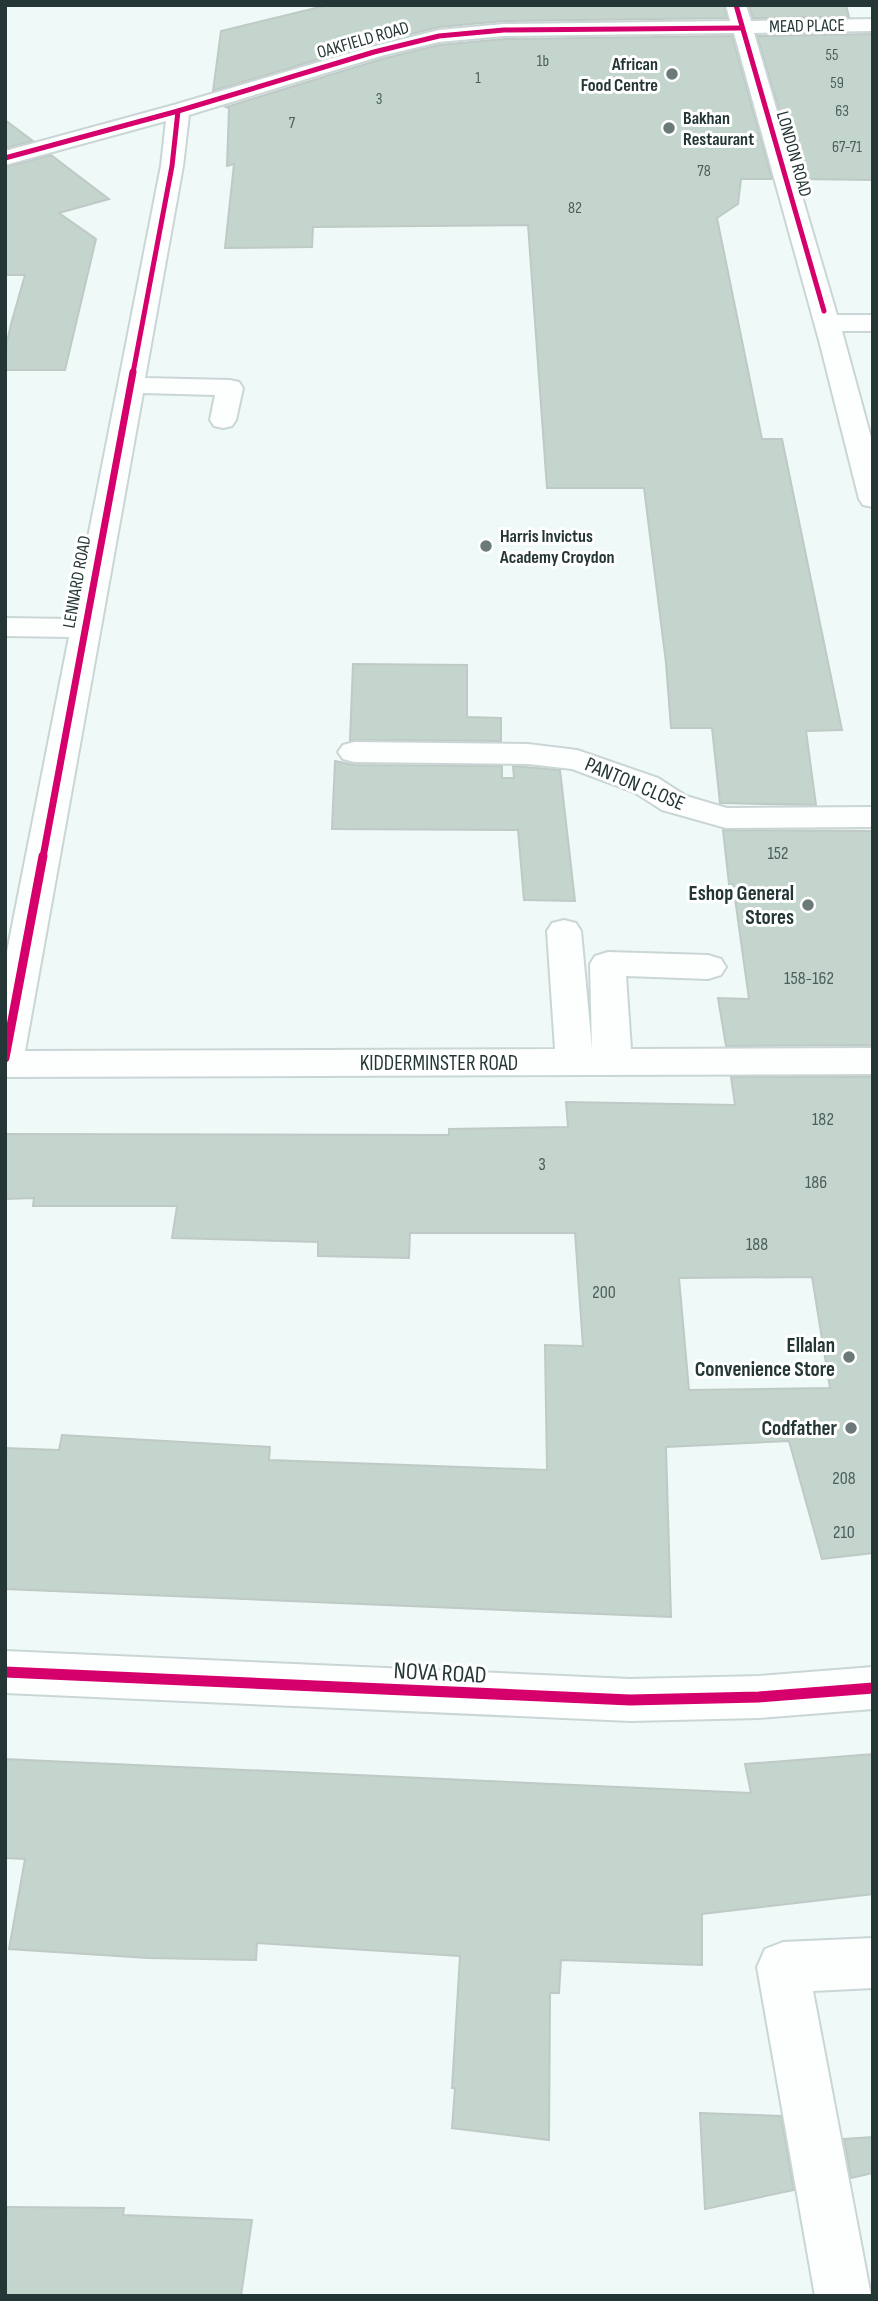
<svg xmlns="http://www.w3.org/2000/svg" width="878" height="2301" font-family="'Sofia Sans Condensed',sans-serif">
  <rect width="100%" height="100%" fill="#eff9f8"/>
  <g fill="#c4d5cd" stroke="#bfc9c5" stroke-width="2" fill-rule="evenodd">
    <polygon points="328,5 724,5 727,18 504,21 439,27 366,45 213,91 221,31"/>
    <polygon points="749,5 846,5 849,17 753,18"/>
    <polygon points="873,34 873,180 800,179 757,36"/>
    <polygon points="732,36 772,179 741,179 738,204 717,218 762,439 782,439 842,730 806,731 816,805 720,803 712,728 671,728 666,663 644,488 547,488 528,225 313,227 312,247 225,248 234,164 227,166 229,108 226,107 382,59 439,45 504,39"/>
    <polygon points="5,120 33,141 5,148"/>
    <polygon points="51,155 109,199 59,213 96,239 65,370 5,370 5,351 11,324 25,275 5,275 5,167"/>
    <polygon points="353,664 467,665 467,717 501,718 501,741 350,740"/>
    <polygon points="335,761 354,765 502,766 502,778 514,778 513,766 560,770 575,901 524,900 518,830 332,829"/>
    <polygon points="723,830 873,831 873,1045 726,1046 718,998 749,999 733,884 729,884"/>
    <path d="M731,1077H873V1553L822,1559L789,1441L666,1447L671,1617L5,1589V1448L59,1450L62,1435L270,1447L269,1460L547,1470L545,1345L583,1346L575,1233H410L409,1258L318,1256V1242L172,1238L177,1206H33L34,1198L5,1199V1134L449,1135V1129L568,1127L566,1102L735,1105ZM812,1277L830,1388L689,1390L679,1278Z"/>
    <polygon points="873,1754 873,1894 702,1914 702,1965 561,1960 559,1993 550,1993 549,2140 452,2128 455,2088 452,2088 460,1956 257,1943 256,1960 148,1958 9,1949 25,1859 5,1858 5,1759 751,1793 745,1764"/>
    <polygon points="700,2113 781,2116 794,2190 705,2209"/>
    <polygon points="873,2137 873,2173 851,2178 844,2139"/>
    <polygon points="5,2207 124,2208 123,2215 252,2220 241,2296 5,2296"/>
  </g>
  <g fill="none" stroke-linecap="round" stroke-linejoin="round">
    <g stroke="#c9d6d5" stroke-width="4">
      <g id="minor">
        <polygon points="726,5 746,5 751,21 873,19 873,31 754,33 837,315 873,315 873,331 842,331 873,445 873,507 863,505 859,499 820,344 734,33 504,36 439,42 381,56 189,115 183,166 145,378 230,380 239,382 243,388 236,420 232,426 223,428 214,426 210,420 215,395 143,393 25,1051 555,1049 547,931 552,923 564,920 576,923 581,931 592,1049 590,964 595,956 608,952 708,955 721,959 726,967 721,975 708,979 626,976 631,1049 873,1048 873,1074 5,1077 5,962 69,637 5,636 5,618 72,619 161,166 166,121 5,165 5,151 170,106 367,48 439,30 504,24 730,21"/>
        <polygon points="354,742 528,744 577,750 658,778 686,796 727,808 873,807 873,827 726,828 662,810 634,792 572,769 528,764 354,762 343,759 338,752 343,745"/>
        <polygon points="5,1651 630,1679 759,1676 873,1667 873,1709 759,1718 630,1721 5,1693"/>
        <polygon points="873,1938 873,1988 813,1991 871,2296 815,2296 757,1967 765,1949 783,1942"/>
      </g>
    </g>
    <use href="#minor" fill="#fdfefe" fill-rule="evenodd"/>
    <g stroke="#fff" stroke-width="8">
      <g id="cycleway-far3">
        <polyline points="736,5 824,311"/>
        <polyline points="5,158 178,111 374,52 439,36 504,30 741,28"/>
        <polyline points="133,373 172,166 178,111"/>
      </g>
    </g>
    <g stroke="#fff" stroke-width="10">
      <polyline id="cycleway-far2" points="43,857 133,372"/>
    </g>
    <g stroke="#fff" stroke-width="13">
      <polyline id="cycleway-far1" points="5,1058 43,856"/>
    </g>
    <g stroke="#fff" stroke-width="16">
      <polyline id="cycleway" points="5,1672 630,1700 759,1697 873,1688"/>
    </g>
    <use href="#cycleway-far3" stroke="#d6006c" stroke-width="5"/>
    <use href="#cycleway-far2" stroke="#d6006c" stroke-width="7"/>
    <use href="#cycleway-far1" stroke="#d6006c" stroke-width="9"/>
    <use href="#cycleway" stroke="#d6006c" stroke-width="11"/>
  </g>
  <g fill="#6b7a79" stroke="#fff" stroke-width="2.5">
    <circle cx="672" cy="74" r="7"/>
    <circle cx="669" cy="128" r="7"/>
    <circle cx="486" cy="546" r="7"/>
    <circle cx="808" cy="905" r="7"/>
    <circle cx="849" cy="1357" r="7"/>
    <circle cx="851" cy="1428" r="7"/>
  </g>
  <g text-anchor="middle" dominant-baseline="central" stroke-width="6" stroke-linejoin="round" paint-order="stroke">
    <g font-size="16" fill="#4c5e5b">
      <text x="832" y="55">55</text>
      <text x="543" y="61">1b</text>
      <text x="478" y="78">1</text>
      <text x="837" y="83">59</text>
      <text x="379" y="99">3</text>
      <text x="842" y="111">63</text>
      <text x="292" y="123">7</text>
      <text x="847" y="147">67-71</text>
      <text x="704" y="171">78</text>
      <text x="575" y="208">82</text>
    </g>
    <g font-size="18" fill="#243635" stroke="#fff">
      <text transform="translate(807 26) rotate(-1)">MEAD PLACE</text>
      <text transform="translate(363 40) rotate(-16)">OAKFIELD ROAD</text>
      <text transform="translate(794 154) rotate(74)">LONDON ROAD</text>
      <text transform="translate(77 582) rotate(-80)">LENNARD ROAD</text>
    </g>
    <g font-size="18" font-weight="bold" fill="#243635" stroke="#fff" text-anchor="start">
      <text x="658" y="64" text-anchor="end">African<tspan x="658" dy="21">Food Centre</tspan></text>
      <text x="683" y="118">Bakhan<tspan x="683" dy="21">Restaurant</tspan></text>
      <text x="500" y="536">Harris Invictus<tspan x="500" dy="21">Academy Croydon</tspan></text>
    </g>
    <g font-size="18" fill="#4c5e5b">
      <text x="778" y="853">152</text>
      <text x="809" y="978">158-162</text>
      <text x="823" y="1119">182</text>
      <text x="542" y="1164">3</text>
      <text x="816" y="1182">186</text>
      <text x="757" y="1244">188</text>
      <text x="604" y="1292">200</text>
      <text x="844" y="1478">208</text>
      <text x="844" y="1532">210</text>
    </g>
    <g font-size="21" fill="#243635" stroke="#fff">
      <text transform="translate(635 784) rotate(23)">PANTON CLOSE</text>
      <text x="439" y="1063">KIDDERMINSTER ROAD</text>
    </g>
    <g font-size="21" font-weight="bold" fill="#243635" stroke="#fff" text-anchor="end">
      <text x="794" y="893">Eshop General<tspan x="794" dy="24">Stores</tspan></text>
      <text x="835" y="1345">Ellalan<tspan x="835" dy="24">Convenience Store</tspan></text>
      <text x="837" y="1428">Codfather</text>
    </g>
    <g font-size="24" fill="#243635" stroke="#fff">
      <text transform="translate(440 1673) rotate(3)">NOVA ROAD</text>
    </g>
  </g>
  <rect width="878" height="2301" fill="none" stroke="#243635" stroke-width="14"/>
</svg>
